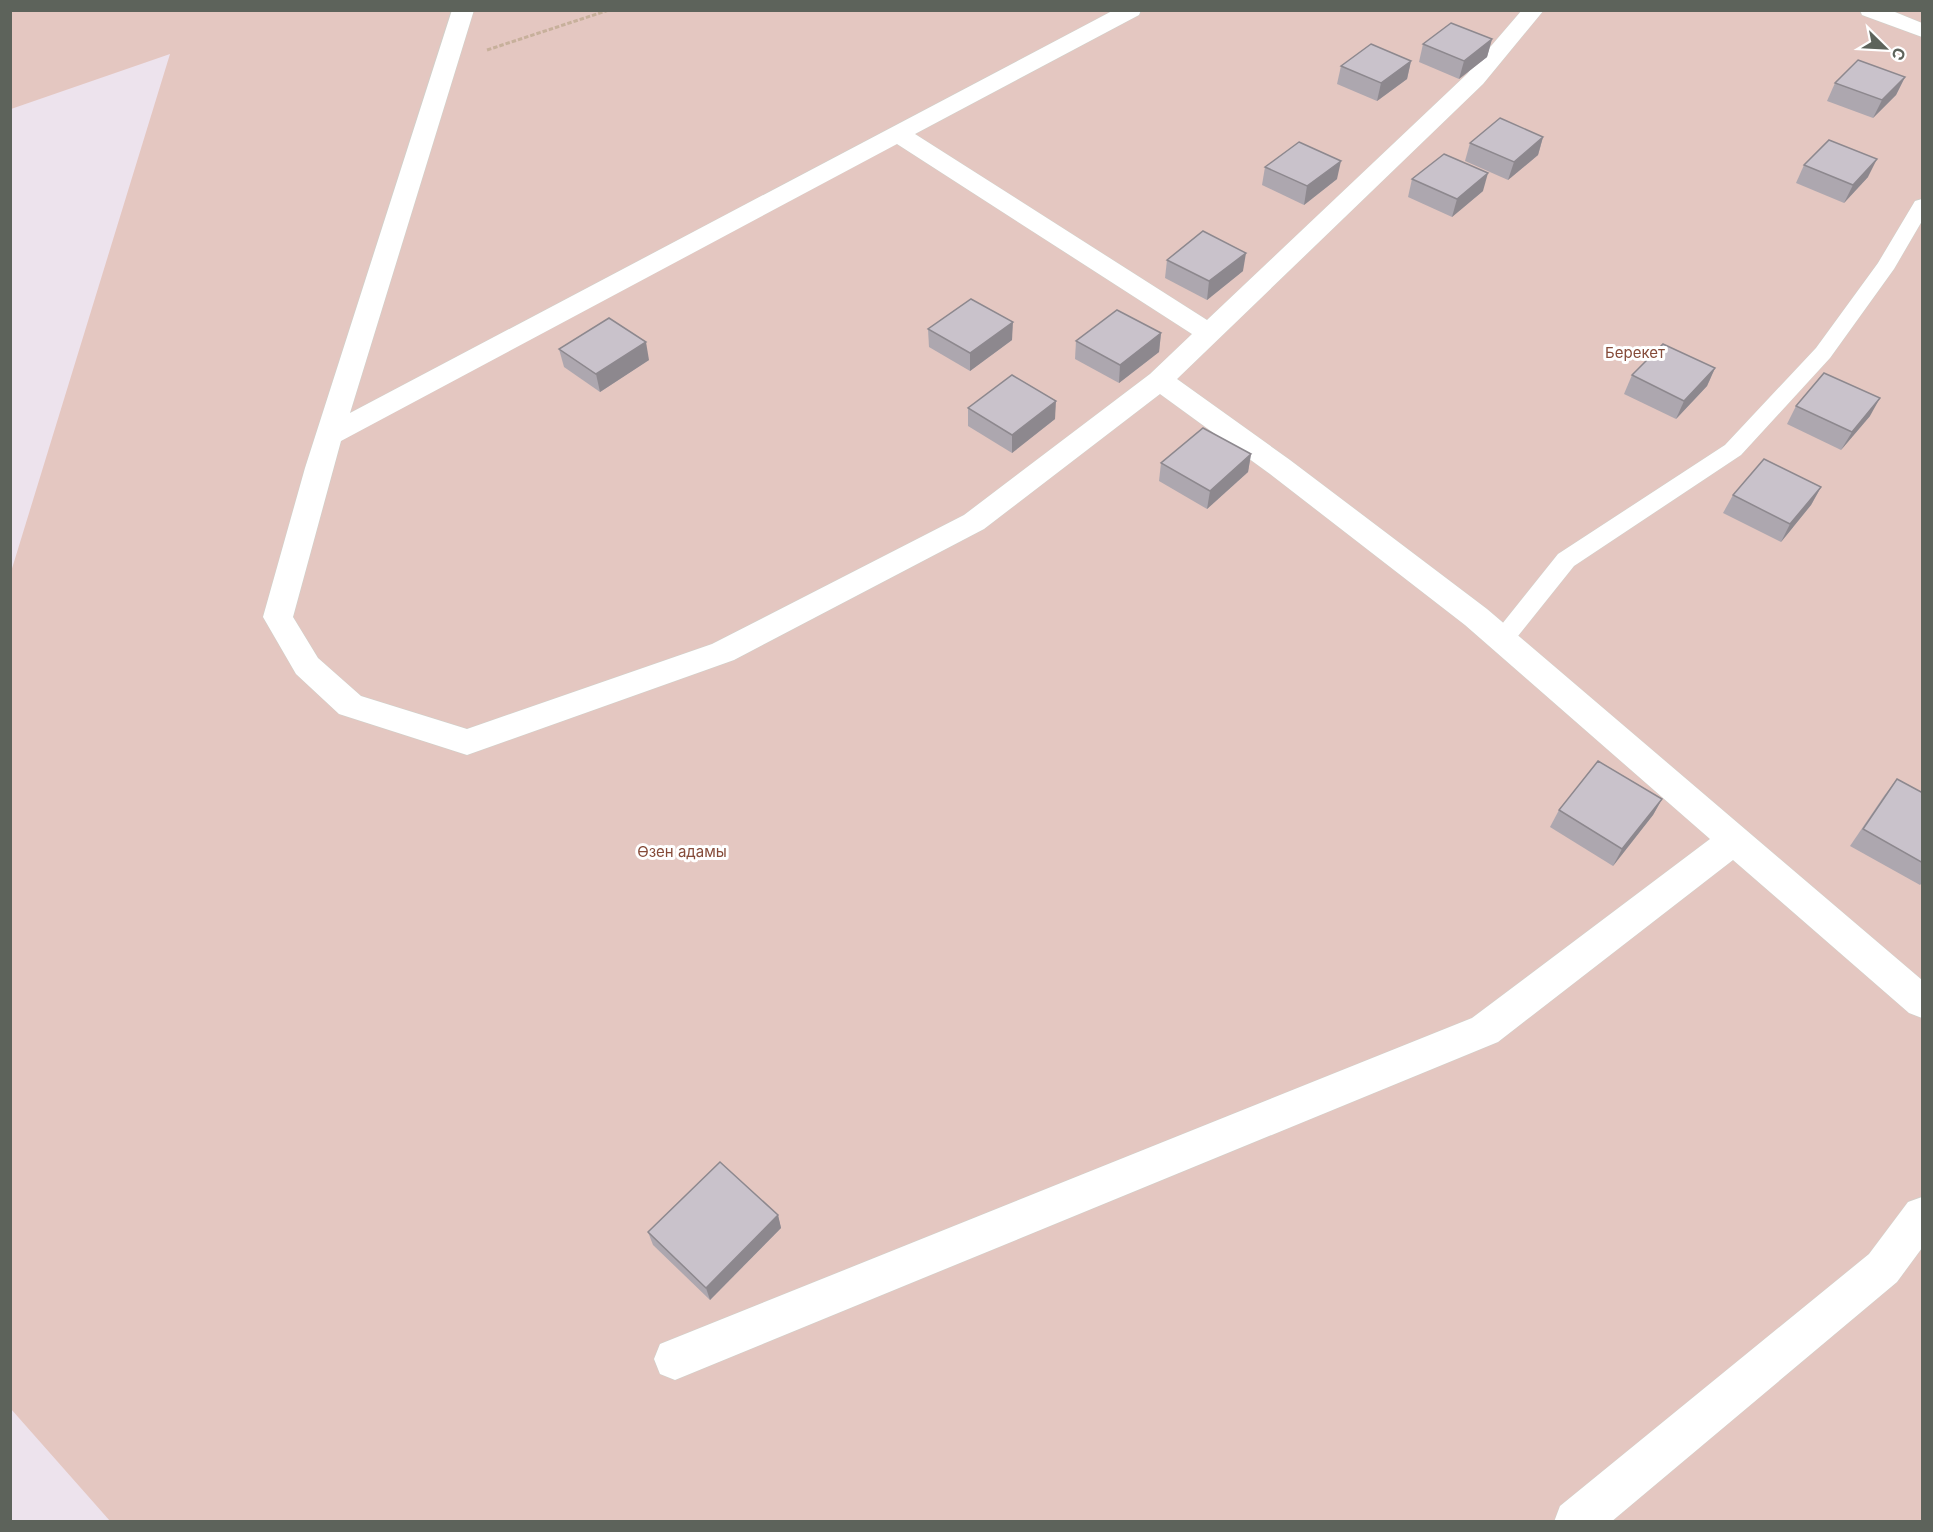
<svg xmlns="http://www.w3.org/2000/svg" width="1933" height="1532" font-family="Inter,sans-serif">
  <rect width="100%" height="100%" fill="#ede3ed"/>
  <polygon fill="#e4c7c1" points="10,11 1922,11 1922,1521 110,1521 11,1409 10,575 170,54 11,109"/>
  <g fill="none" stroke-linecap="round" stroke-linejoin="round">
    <g stroke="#cdd2cc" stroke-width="1">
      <polygon id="service" points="1922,199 1922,221 1894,269 1830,358 1741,455 1574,566 1510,646 1502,649 1494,646 1490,640 1494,634 1558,554 1725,445 1816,348 1878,263 1915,201"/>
    </g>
    <g stroke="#cdd2cc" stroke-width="1">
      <g id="minor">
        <path d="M452,10H474L350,413L1114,10H1141L1139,15L915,134L1207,320L1467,74L1522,10H1544L1483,84L1177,379L1290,460L1487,609L1922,980V1018L1909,1013L1733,860L1498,1042L675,1380L660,1374L654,1359L660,1344L1472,1018L1710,839L1465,625L1270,474L1160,394L984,529L734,660L467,755L339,714L296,674L263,617L305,468ZM897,144L1192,334L1150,374L964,515L712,644L467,729L361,696L318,658L293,617L341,441Z"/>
        <polygon points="1860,10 1890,10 1922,23 1922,37 1862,15"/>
        <polygon points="1922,1197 1922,1248 1897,1282 1611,1522 1554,1522 1560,1506 1869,1254 1908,1202"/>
      </g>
    </g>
    <polyline stroke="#c7b09b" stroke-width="3" stroke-dasharray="4.5 2" stroke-linecap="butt" points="487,50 609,10"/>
    <use href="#service" fill="#fff" fill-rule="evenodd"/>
    <use href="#minor" fill="#fff" fill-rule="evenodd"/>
  </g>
  <g fill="#ada7af">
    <polygon points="1492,39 1487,57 1459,79 1419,62 1423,44"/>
    <polygon points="1411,61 1407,79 1377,101 1337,84 1341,66"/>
    <polygon points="1905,77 1896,95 1873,118 1827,101 1835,83"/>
    <polygon points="1543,137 1538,155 1508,180 1465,161 1470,143"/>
    <polygon points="1804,165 1868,177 1844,203 1796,183"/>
    <polygon points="1265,167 1337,179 1304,205 1262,185"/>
    <polygon points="1412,179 1483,191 1452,217 1408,197"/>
    <polygon points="1167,260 1243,271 1207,300 1165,278"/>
    <polygon points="928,329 1012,340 970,371 929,347"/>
    <polygon points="1161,333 1159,352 1119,383 1075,359 1076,341"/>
    <polygon points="559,349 649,360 600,392 564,367"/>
    <polygon points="1715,368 1707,386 1676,419 1624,394 1632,375"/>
    <polygon points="1796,406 1870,416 1841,450 1787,424"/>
    <polygon points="968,408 1055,419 1012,453 968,426"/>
    <polygon points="1251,454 1248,472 1207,509 1159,481 1161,463"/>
    <polygon points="1821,487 1811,505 1781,542 1723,513 1733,495"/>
    <polygon points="1897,779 1923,793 1923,882 1920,885 1850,846 1884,796"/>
    <polygon points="1662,799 1653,815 1613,866 1550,827 1559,810"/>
    <polygon points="778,1215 781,1228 710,1300 653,1245 648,1232"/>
  </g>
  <g fill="#8d888e">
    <polygon points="1492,39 1487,57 1459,79 1464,61"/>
    <polygon points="1411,61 1407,79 1377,101 1381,83"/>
    <polygon points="1905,77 1896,95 1873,118 1882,100"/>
    <polygon points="1543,137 1538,155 1508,180 1514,162"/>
    <polygon points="1877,159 1868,177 1844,203 1853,185"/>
    <polygon points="1341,161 1337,179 1304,205 1307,186"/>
    <polygon points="1488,173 1483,191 1452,217 1457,199"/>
    <polygon points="1246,253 1243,271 1207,300 1209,281"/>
    <polygon points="1013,322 1012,340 970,371 970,353"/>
    <polygon points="1161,333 1159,352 1119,383 1120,365"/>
    <polygon points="646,342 649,360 600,392 596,374"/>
    <polygon points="1715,368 1707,386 1676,419 1684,401"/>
    <polygon points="1880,398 1870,416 1841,450 1852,432"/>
    <polygon points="1056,401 1055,419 1012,453 1012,435"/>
    <polygon points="1251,454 1248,472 1207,509 1210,491"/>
    <polygon points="1821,487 1811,505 1781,542 1790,524"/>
    <polygon points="1662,799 1653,815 1613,866 1622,849"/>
    <polygon points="778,1215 781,1228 710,1300 706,1288"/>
  </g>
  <g fill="#c9c2cb" stroke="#8d888e" stroke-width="1.5">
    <polygon points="1451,23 1492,39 1464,61 1423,44"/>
    <polygon points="1371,44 1411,61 1381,83 1341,66"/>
    <polygon points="1858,60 1905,77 1882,100 1835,83"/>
    <polygon points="1500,118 1543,137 1514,162 1470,143"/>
    <polygon points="1829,140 1877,159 1853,185 1804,165"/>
    <polygon points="1299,142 1341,161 1307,186 1265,167"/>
    <polygon points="1444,154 1488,173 1457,199 1412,179"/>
    <polygon points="1203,231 1246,253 1209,281 1167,260"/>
    <polygon points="971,299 1013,322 970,353 928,329"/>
    <polygon points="1117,310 1161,333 1120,365 1076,341"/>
    <polygon points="609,318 646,342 596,374 559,349"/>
    <polygon points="1663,344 1715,368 1684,401 1632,375"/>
    <polygon points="1824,373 1880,398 1852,432 1796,406"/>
    <polygon points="1012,375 1056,401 1012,435 968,408"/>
    <polygon points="1203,428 1251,454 1210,491 1161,463"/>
    <polygon points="1764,459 1821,487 1790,524 1733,495"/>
    <polygon points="1598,761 1662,799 1622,849 1559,810"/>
    <polygon points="1897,779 1923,793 1923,863 1863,829"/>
    <polygon points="720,1162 778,1215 706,1288 648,1232"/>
  </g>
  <g text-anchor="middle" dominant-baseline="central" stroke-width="6" stroke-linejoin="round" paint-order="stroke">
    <g font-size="15" fill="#854b39" stroke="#fff">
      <text x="1635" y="352">Берекет</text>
      <text x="682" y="851">Өзен адамы</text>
    </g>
  </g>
  <rect width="1933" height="1532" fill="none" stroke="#5d635b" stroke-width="24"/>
  <g transform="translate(1885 48) rotate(114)" stroke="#ffffff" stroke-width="4.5" paint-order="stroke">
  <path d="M0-4.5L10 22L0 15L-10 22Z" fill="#5d635b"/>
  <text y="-9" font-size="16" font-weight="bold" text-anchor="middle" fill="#5d635b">С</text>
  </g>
</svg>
